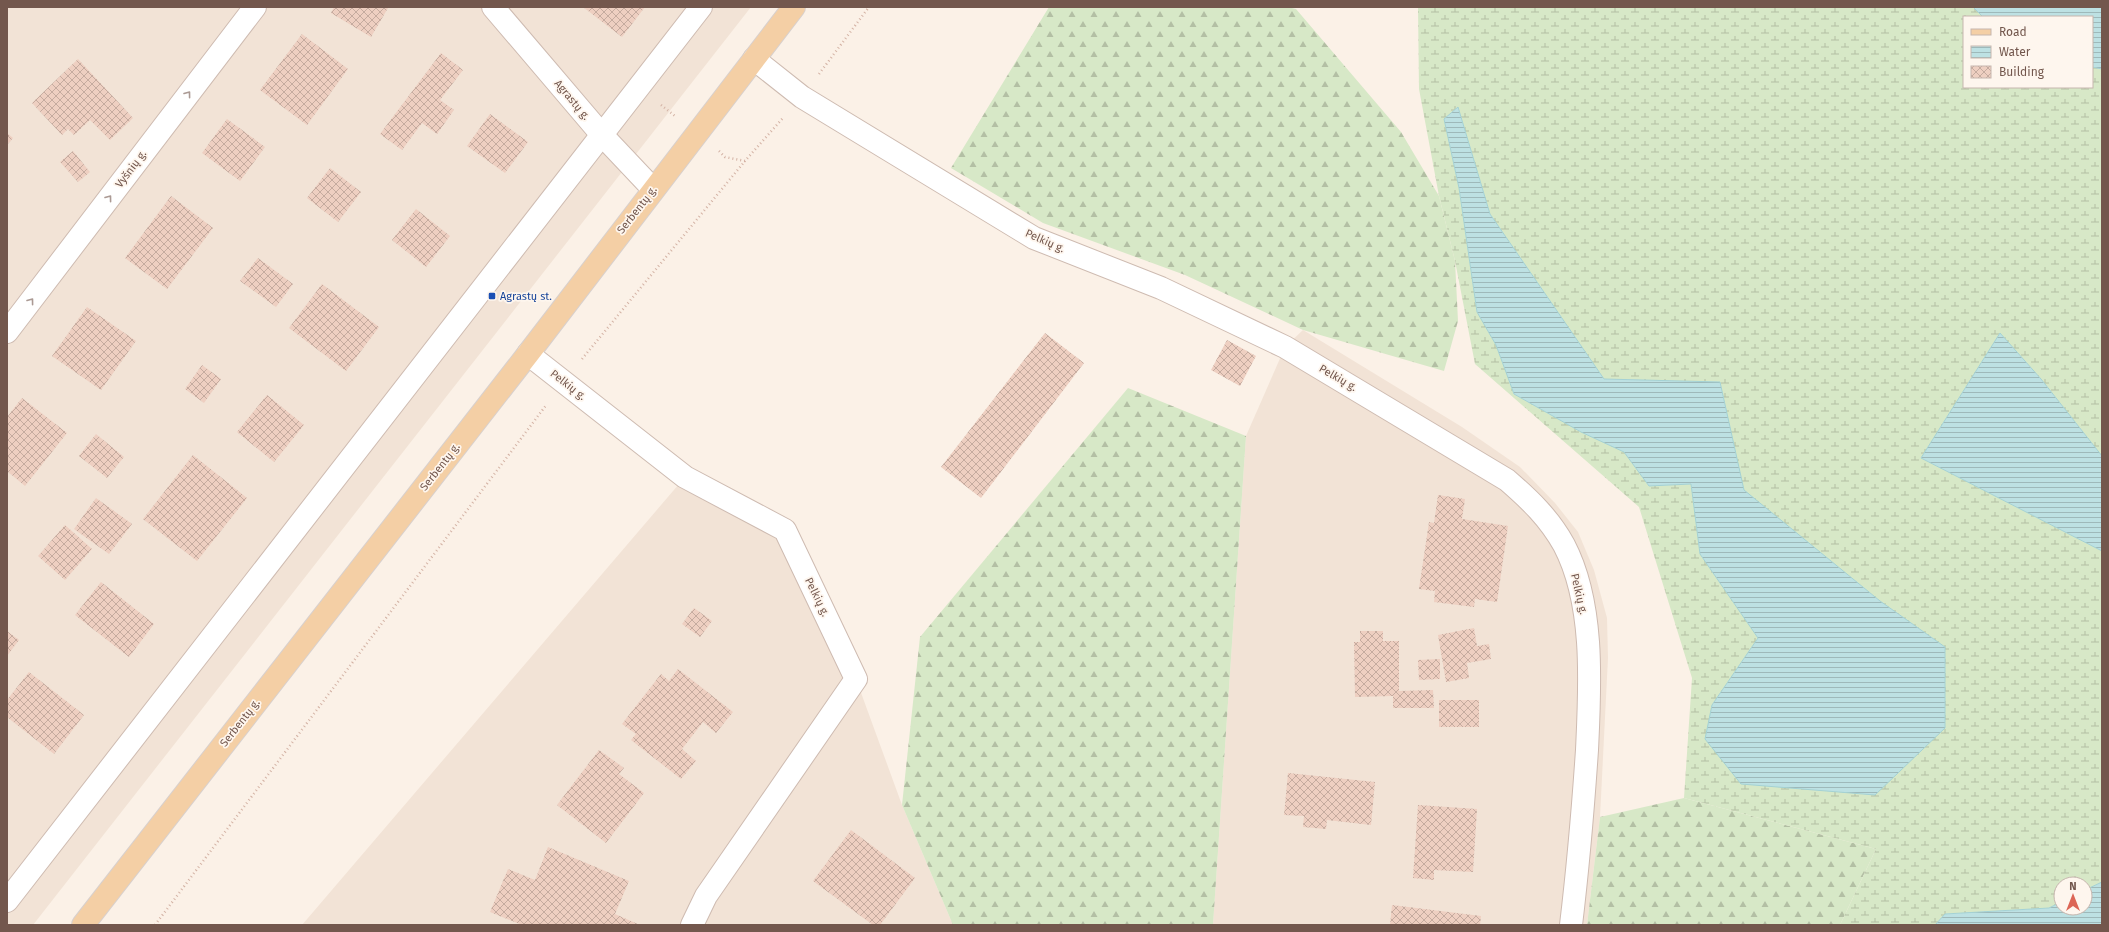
<svg xmlns="http://www.w3.org/2000/svg" width="2109" height="932" font-family="'Fira Sans',sans-serif">
  <defs>
    <pattern id="forest-firs" width="22" height="20" patternUnits="userSpaceOnUse"><rect width="22" height="20" fill="#d7e8c7"/><path d="M5 1l3.5 6h-7zM16 11l3.5 6h-7z" fill="#b3bfa4"/></pattern>
    <pattern id="wetland-marsh" width="20" height="14" patternUnits="userSpaceOnUse"><rect width="20" height="14" fill="#d7e8c7"/><path d="M1 5h8M5 5V1M11 12h8M15 12V8" fill="none" stroke="#b3bfa4"/></pattern>
    <pattern id="water-rules" width="6" height="5" patternUnits="userSpaceOnUse"><rect width="6" height="5" fill="#bde1e3"/><path d="M0 2.5h6" fill="none" stroke="#9eb9ba"/></pattern>
    <pattern id="building-cross-hatch" width="8" height="8" patternUnits="userSpaceOnUse"><rect width="8" height="8" fill="#eecfc1"/><path d="M0 0l8 8M0 8l8-8" fill="none" stroke="#c5ab9f"/></pattern>
  </defs>
  <rect width="100%" height="100%" fill="#fbf1e7"/>
  <g fill="#f2e3d6">
    <polygon points="7,7 751,7 33,925 7,925"/>
    <polygon points="1303,330 1462,427 1520,467 1555,503 1578,532 1594,570 1607,618 1608,658 1600,817 1587,925 1213,925 1246,436 1285,347"/>
    <polygon points="685,477 785,530 856,679 902,805 953,925 302,925"/>
  </g>
  <g fill="url(#forest-firs)">
    <polygon points="1049,7 1288,7 1296,9 1401,132 1439,196 1455,261 1458,321 1444,371 1303,330 1185,275 1043,223 951,168"/>
    <polygon points="1128,388 1246,436 1213,925 953,925 902,805 920,637"/>
    <polygon points="1684,798 1876,849 1840,925 1587,925 1600,817"/>
  </g>
  <path fill="url(#wetland-marsh)" fill-rule="evenodd" d="M1418,7H1973L1983,17H1964V87H2092V67L2102,69V456L2041,379L2000,333L1921,458L2102,551V882L2085,890V884H2061V902L2049,908L1945,914L1935,925H1840L1876,849L1684,798L1692,678L1639,507L1475,364L1455,261L1439,196L1419,89ZM1458,107L1490,214L1604,379L1720,382L1743,490L1880,601L1945,647L1712,705L1758,638L1700,554L1691,484L1649,486L1624,452L1581,432L1514,394L1496,345L1477,312L1459,188L1444,119Z"/>
  <g fill="url(#water-rules)" stroke="#a4d2d4">
    <polygon points="1973,7 2102,7 2102,69 2092,67 2092,17 1983,17"/>
    <polygon points="1458,107 1490,214 1604,379 1720,382 1744,490 1880,601 1945,647 1945,728 1875,795 1741,784 1705,739 1712,705 1758,638 1700,554 1691,484 1649,486 1624,452 1581,432 1514,394 1496,345 1477,312 1459,188 1444,119"/>
    <polygon points="2000,333 2041,379 2102,456 2102,551 1921,458"/>
    <polygon points="2102,882 2102,925 1935,925 1945,914 2049,908 2061,902 2061,908 2085,908 2085,890"/>
  </g>
  <g fill="url(#building-cross-hatch)">
    <polygon points="334,7 387,7 388,8 371,37 331,13"/>
    <polygon points="583,7 645,7 622,37"/>
    <polygon points="302,34 348,69 307,125 260,90"/>
    <polygon points="441,53 463,70 440,100 454,110 437,134 422,123 402,150 380,134"/>
    <polygon points="78,59 133,118 110,140 90,120 74,135 68,129 62,135 32,103"/>
    <polygon points="490,114 528,142 505,173 467,146"/>
    <polygon points="227,119 265,147 240,181 202,153"/>
    <polygon points="7,133 13,138 7,145"/>
    <polygon points="73,151 90,172 78,182 60,162"/>
    <polygon points="330,168 361,192 338,222 307,198"/>
    <polygon points="171,196 213,228 167,289 125,258"/>
    <polygon points="416,209 450,236 426,267 392,240"/>
    <polygon points="258,258 293,284 276,307 240,281"/>
    <polygon points="322,284 379,327 346,371 289,328"/>
    <polygon points="87,307 136,341 101,390 52,356"/>
    <polygon points="1045,333 1084,363 981,498 941,467"/>
    <polygon points="1227,340 1256,356 1240,386 1211,370"/>
    <polygon points="202,365 221,379 204,403 185,389"/>
    <polygon points="267,395 304,425 274,462 237,432"/>
    <polygon points="22,398 67,433 25,486 7,471 7,417"/>
    <polygon points="96,434 124,457 107,478 79,456"/>
    <polygon points="193,455 247,498 197,561 143,519"/>
    <polygon points="1438,495 1465,499 1462,519 1508,526 1497,602 1475,599 1474,607 1434,602 1435,591 1419,589 1429,522 1434,523"/>
    <polygon points="96,498 132,524 109,554 74,529"/>
    <polygon points="65,525 92,549 65,580 38,556"/>
    <polygon points="101,582 154,624 129,657 75,615"/>
    <polygon points="694,608 712,621 700,637 682,624"/>
    <polygon points="1474,628 1477,646 1489,644 1491,659 1467,663 1469,678 1446,682 1438,635"/>
    <polygon points="7,631 19,640 7,656"/>
    <polygon points="1360,631 1383,631 1383,641 1399,641 1399,691 1433,690 1434,708 1393,708 1393,696 1355,697 1354,642 1360,642"/>
    <polygon points="1440,659 1440,679 1419,680 1418,660"/>
    <polygon points="678,669 733,712 716,733 703,722 682,749 696,761 681,779 631,740 636,734 622,724 661,674 669,681"/>
    <polygon points="29,672 84,715 54,754 7,717 7,700"/>
    <rect x="1439" y="700" width="40" height="27"/>
    <polygon points="599,750 624,768 619,774 644,793 606,843 557,805"/>
    <polygon points="1288,773 1375,782 1371,825 1327,820 1326,829 1303,827 1304,816 1284,815"/>
    <polygon points="1418,805 1477,809 1473,872 1434,870 1434,880 1413,878"/>
    <polygon points="851,830 915,878 880,925 873,925 813,881"/>
    <polygon points="548,847 629,881 615,914 640,925 522,925 490,912 508,869 535,880"/>
    <polygon points="1392,905 1481,916 1480,925 1390,925"/>
  </g>
  <g fill="none" stroke-linecap="round" stroke-linejoin="round">
    <g stroke="#cebbb1" stroke-width="24">
      <g id="minor">
        <polyline points="493,7 602,135 653,189"/>
        <path d="M754,59L802,97L1034,238L1161,288L1285,347L1507,480C1530,500 1549,518 1564,545C1595,604 1590,686 1587,750C1583,809 1578,867 1571,925"/>
        <polyline points="7,332 255,7"/>
        <polyline points="528,354 685,477 785,530 856,679 706,896 692,925"/>
        <polyline points="7,901 701,7"/>
      </g>
    </g>
    <g stroke="#d8d0cd" stroke-width="24">
      <polyline id="primary" points="83,925 528,354 794,7"/>
    </g>
    <g stroke="#d3b2a4" stroke-width="2.5" stroke-dasharray="1 3" stroke-linecap="butt">
      <polyline points="819,74 869,7"/>
      <polyline points="661,105 675,116"/>
      <polyline points="719,151 725,157 745,161 783,118"/>
      <polyline points="582,359 745,161"/>
      <polyline points="155,925 547,404"/>
    </g>
    <use href="#minor" stroke="#fff" stroke-width="22"/>
    <use href="#primary" stroke="#f4cfa5" stroke-width="22"/>
  </g>
  <defs><path id="oneway-chevron" d="M-2-3.5L2.5 0L-2 3.5" fill="none" stroke-width="1.6" stroke-linecap="round" stroke-linejoin="round"/></defs>
  <g stroke="#ab9a94">
    <use href="#oneway-chevron" transform="translate(188 94) rotate(-53)"/>
    <use href="#oneway-chevron" transform="translate(109 198) rotate(-53)"/>
    <use href="#oneway-chevron" transform="translate(31 301) rotate(-53)"/>
  </g>
  <rect fill="#1a4fb4" stroke="#fef6ee" stroke-width="1.5" x="488" y="292" width="8" height="8" rx="2"/>
  <g text-anchor="middle" dominant-baseline="central" stroke-width="3.5" stroke-linejoin="round" paint-order="stroke">
    <g font-size="11" fill="#73574d" stroke="#fef6ee">
      <text transform="translate(572 100) rotate(50)">Agrastų g.</text>
      <text transform="translate(131 169) rotate(-53)">Vyšnių g.</text>
      <text transform="translate(637 210) rotate(-52)">Serbentų g.</text>
      <text transform="translate(1045 241) rotate(24)">Pelkių g.</text>
      <text transform="translate(1338 378) rotate(30)">Pelkių g.</text>
      <text transform="translate(568 385) rotate(38)">Pelkių g.</text>
      <text transform="translate(440 467) rotate(-52)">Serbentų g.</text>
      <text transform="translate(1579 594) rotate(77)">Pelkių g.</text>
      <text transform="translate(817 597) rotate(64)">Pelkių g.</text>
      <text transform="translate(240 723) rotate(-52)">Serbentų g.</text>
    </g>
    <g font-size="11" fill="#164399" stroke="#fef6ee" text-anchor="start">
      <text x="500" y="296">Agrastų st.</text>
    </g>
  </g>
  <rect width="2109" height="932" fill="none" stroke="#73574d" stroke-width="16"/>
  <rect x="1963" y="16" width="130" height="72" fill="#fef6ee" stroke="#c6b6ae"/>
  <rect x="1971" y="29" width="20" height="6" fill="#f4cfa5" stroke="#c6b6ae"/>
  <text x="1999" y="36" font-size="12" fill="#73574d">Road</text>
  <rect x="1971" y="46" width="20" height="12" fill="url(#water-rules)" stroke="#c6b6ae"/>
  <text x="1999" y="56" font-size="12" fill="#73574d">Water</text>
  <rect x="1971" y="66" width="20" height="12" fill="url(#building-cross-hatch)" stroke="#c6b6ae"/>
  <text x="1999" y="76" font-size="12" fill="#73574d">Building</text>
  <g transform="translate(2073 896)"><circle r="19" fill="#fef6ee" stroke="#c6b6ae"/>
  <path d="M0-3L7 15L0 10L-7 15Z" fill="#dc6656"/>
  <text y="-6" font-size="11" font-weight="bold" text-anchor="middle" fill="#73574d">N</text>
  </g>
</svg>
